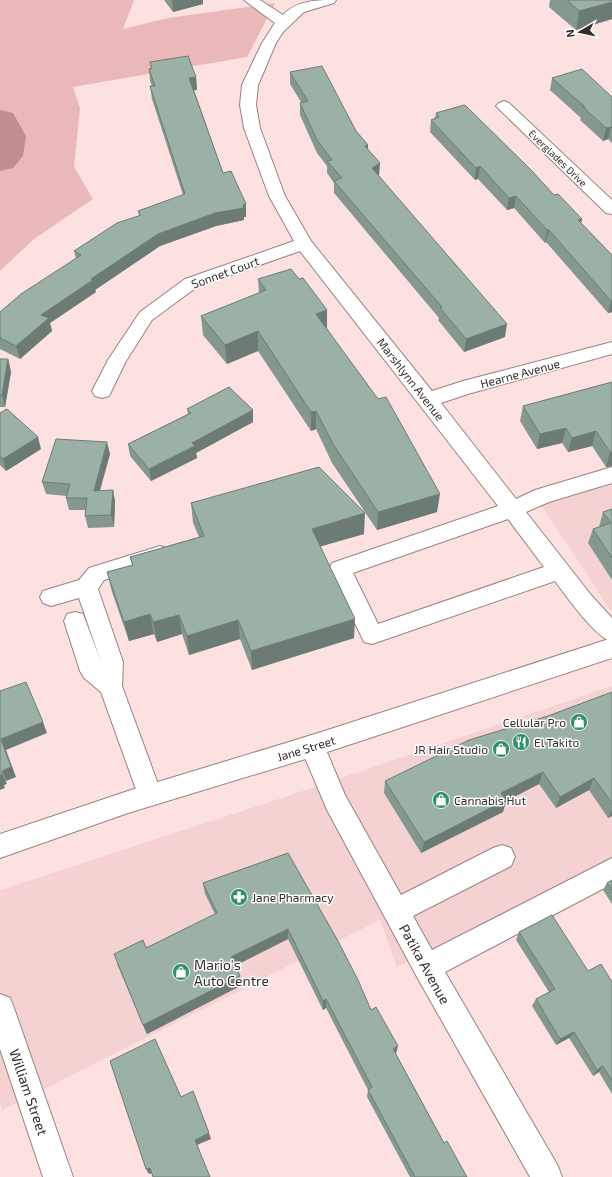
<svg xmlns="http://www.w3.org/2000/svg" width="612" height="1177" font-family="'Exo 2',sans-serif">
  <rect width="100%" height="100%" fill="#fce1e0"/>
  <g fill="#f5d2d2">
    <polygon points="612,468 612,610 610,610 532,491"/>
    <polygon points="612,686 612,858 397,967 380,920 2,1110 0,1101 0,890 291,795"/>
  </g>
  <polygon fill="#eab8b8" points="0,0 134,0 123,29 168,18 275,3 247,57 73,87 80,108 74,167 93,199 34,239 0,271"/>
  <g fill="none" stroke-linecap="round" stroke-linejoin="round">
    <polygon fill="#c08e8e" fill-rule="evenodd" points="0,110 13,113 26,136 23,156 13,168 0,171"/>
    <g stroke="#9a8181" stroke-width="2">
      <g id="minor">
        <path d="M244,0H260L283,15C297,0 317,0 336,0L334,3L304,12L283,32L276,43L258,85L256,105L260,128L285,196L311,241L432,391L463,381L612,342V354L468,394L441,403L516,499L535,490L612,467V483L549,502L526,512L591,595L612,618V642C594,636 567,597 555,581L372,644L364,642L329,569L332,563L498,506L300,251L197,287L152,320L126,361L109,396L102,398L95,396L92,391L108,360L140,312L185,279L294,241L269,196L244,128L240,105L242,85L262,43L275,23ZM508,519L544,567L378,624L353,573Z"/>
        <polygon points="504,101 509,103 612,200 612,214 606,213 499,109 496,106 499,103"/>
        <polygon points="160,546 168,549 171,555 168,561 104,580 98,589 123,662 122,686 162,795 159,803 150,806 141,803 138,795 101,692 84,678 80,671 64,621 67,614 75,612 83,614 101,662 79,598 51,606 43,603 40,597 43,591 79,580 89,568"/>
        <polygon points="312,735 321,738 345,795 401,895 493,848 502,845 511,848 515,857 511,866 413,916 432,950 612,858 612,884 445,972 558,1166 562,1177 530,1177 417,977 327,810 300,746 303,738"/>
        <polygon points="0,994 10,998 14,1008 73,1177 43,1177 0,1049"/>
      </g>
    </g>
    <g stroke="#9a8181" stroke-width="2">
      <polygon id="major" points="612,638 612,658 312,757 128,813 0,858 0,834 128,791 312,735"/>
    </g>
    <use href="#minor" fill="#fff" fill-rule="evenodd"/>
    <use href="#major" fill="#fff" fill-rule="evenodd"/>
  </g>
  <g fill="#85988e">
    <polygon points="164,0 203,0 203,4 173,12"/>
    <polygon points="550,0 612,0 612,19 576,30 549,7"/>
    <polygon points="150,62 196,77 197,90 194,90 223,173 246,204 246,217 244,217 244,220 216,226 160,246 95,290 96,292 50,323 52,331 20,359 0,349 0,312 76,259 74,251 139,216 138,211 183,195 152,99 150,86 152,86 150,81 149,69 151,68"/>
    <polygon points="290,72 356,131 368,145 368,150 379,176 505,337 464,352 438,320 439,318 334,193 334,183 327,173 327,166 317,153 300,115 300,103 301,102 290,84"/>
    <polygon points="552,78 612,97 612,143 608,139 603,141 580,120 581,118 550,90"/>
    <polygon points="436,113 554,195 582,219 581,223 612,255 612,312 608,313 546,242 545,243 514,208 507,210 478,179 475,180 430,132 431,120 435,118"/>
    <polygon points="258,279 299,279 327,310 327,329 437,512 377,530 332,463 316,429 311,431 258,351 227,364 203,335 201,316 259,293"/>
    <polygon points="0,359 8,359 11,372 5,407 0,407"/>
    <polygon points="612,382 612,466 606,467 592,446 568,452 562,443 537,449 520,421 523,406"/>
    <polygon points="187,409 253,410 253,422 196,453 197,458 151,481 130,456 128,444 188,414"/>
    <polygon points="0,413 41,449 6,471 0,465"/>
    <polygon points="110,454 100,491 113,490 115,502 114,527 88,528 85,516 86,510 69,510 66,498 67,496 46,494 42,482"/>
    <polygon points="191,503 364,534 320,546 354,638 252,670 240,639 189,655 182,634 157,642 154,634 129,641 112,592 107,572 132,565 130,557 199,537 193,523"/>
    <polygon points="612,509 612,580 588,543 593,529 599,527 603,512"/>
    <polygon points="612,692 612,816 608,818 589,790 556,808 539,784 506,801 503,812 421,853 384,793 385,781 548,716"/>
    <polygon points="288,853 371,1010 396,1054 444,1143 467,1177 410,1177 367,1097 368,1090 326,1008 323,1010 288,939 235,965 242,985 147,1034 117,964 146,948 215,914 205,894 203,883"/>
    <polygon points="612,880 612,904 603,890 607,883"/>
    <polygon points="519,932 588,971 612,982 612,1094 599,1072 593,1076 569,1038 556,1045 532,1006 536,999 549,992 516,940"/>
  </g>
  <g fill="#6c7c74">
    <polygon points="172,0 203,0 203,4 173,12"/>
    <polygon points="612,2 612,19 576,30 579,11"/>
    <polygon points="196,77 197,90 190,91 189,78"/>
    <polygon points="611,127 608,139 603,141 606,128"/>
    <polygon points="368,145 368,158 365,146"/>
    <polygon points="380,163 379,176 372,168"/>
    <polygon points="480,166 478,179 475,180 476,168"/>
    <polygon points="516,196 514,208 507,210 509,198"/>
    <polygon points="246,204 246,217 244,217 244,220 216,226 160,246 95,290 96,292 50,323 52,331 20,359 16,346 41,315 91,279 158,234 215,213"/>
    <polygon points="582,219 579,231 578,220"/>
    <polygon points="547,230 549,230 546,242 545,243"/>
    <polygon points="611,301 612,301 612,312 608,313"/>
    <polygon points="327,310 327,329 316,314"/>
    <polygon points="507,324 505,337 464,352 466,339"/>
    <polygon points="258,331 258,351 227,364 225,345"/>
    <polygon points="8,359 11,372 5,407 2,395"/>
    <polygon points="253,410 253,422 196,453 197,458 151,481 149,469 192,443"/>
    <polygon points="316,411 316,429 311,431 311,412"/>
    <polygon points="566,428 562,443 537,449 540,434"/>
    <polygon points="596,431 592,446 568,452 572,438"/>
    <polygon points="38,437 41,449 6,471 3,459"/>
    <polygon points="107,442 110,454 96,503 94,491"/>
    <polygon points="610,452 612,452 612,466 606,467"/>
    <polygon points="113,490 115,502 114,527 111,515"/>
    <polygon points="440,494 437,512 377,530 378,512"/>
    <polygon points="365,513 364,534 312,549 312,529"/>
    <polygon points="150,614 154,634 129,641 124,622"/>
    <polygon points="179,615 182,634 157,642 153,622"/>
    <polygon points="355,619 354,638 252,670 251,651"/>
    <polygon points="238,620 240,639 189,655 187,636"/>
    <polygon points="43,722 47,733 6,750 16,777 6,781 2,771 1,739"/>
    <polygon points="543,772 539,784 506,801 503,812 421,853 424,842 501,793"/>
    <polygon points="3,774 7,784 4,785 5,788 0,790 0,775"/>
    <polygon points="594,778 589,790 556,808 560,797"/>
    <polygon points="612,810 612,816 608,818"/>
    <polygon points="288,929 288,939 233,967 231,957"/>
    <polygon points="240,976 242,985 147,1034 143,1025"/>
    <polygon points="326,999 326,1008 323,1010 323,1001"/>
    <polygon points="574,1032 569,1038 556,1045 560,1039"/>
    <polygon points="398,1046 396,1054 393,1049"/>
    <polygon points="603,1066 599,1072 593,1076 597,1070"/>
    <polygon points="209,1133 211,1139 197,1145 195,1140"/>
    <polygon points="150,1168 152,1173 149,1174 146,1169"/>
  </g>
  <g fill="#9bb1a5" stroke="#6c7c74">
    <polygon points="567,0 612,0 612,2 579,11"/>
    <polygon points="188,56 196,77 189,78 223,173 231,171 246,204 243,205 244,208 215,213 158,234 91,279 93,280 41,315 49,318 16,346 0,338 0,312 21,294 81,255 74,251 117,223 141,215 138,211 185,194 150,86 155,86 149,69 152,68 150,62"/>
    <polygon points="322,66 356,131 368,145 365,146 380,163 372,168 507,324 466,339 440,308 442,307 334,181 342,178 327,161 332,160 317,140 300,103 308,101 290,72"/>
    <polygon points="582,69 612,97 612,128 611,127 606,128 583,107 585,107 552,78"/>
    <polygon points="464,105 466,106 531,170 554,195 558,194 582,219 578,220 612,255 612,301 611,301 549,230 547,230 516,196 509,198 480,166 476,168 431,120 439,117 436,113"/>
    <polygon points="291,269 299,279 303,278 327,310 316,314 378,399 386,397 440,494 378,512 333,444 316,411 311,412 258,331 225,345 201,316 266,290 258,279"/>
    <polygon points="0,359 8,359 2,395 0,395"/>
    <polygon points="612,382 612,452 610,452 596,431 572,438 566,428 540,434 523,406"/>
    <polygon points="229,387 253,410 192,443 195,446 149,469 128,444 191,413 187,409"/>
    <polygon points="7,409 38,437 3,459 0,456 0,413"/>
    <polygon points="56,439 107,442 94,491 113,490 111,515 85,516 87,498 66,498 70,484 42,482"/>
    <polygon points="319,467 365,513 312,529 355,619 251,651 238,620 187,636 179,615 153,622 150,614 124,622 107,572 133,565 130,557 204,536 191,503"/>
    <polygon points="612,509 612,558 593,529 611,523 603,512"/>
    <polygon points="26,682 43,722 1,739 11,767 2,771 3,774 0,775 0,691"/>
    <polygon points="612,692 612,803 594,778 560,797 543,772 501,793 506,800 424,842 385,781 469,740 548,716"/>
    <polygon points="288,853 338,941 358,980 371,1010 376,1007 398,1046 393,1049 444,1143 447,1141 467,1177 415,1177 368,1090 372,1087 326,999 323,1001 288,929 231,957 240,976 143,1025 114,954 143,940 146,948 217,913 203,883"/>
    <polygon points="612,880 612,890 607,883"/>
    <polygon points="552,915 588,971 601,964 612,982 612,1081 603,1066 597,1070 574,1032 560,1039 536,999 555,989 519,932"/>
    <polygon points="155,1039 181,1097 193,1091 209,1133 195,1140 210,1177 153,1177 150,1168 146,1169 110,1061"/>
  </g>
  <defs>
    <g id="shop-disc" transform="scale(0.9)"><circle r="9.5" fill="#309068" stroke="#fff"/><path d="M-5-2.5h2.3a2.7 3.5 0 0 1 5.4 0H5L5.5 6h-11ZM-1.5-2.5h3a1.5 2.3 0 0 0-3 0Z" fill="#fff"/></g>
    <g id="restaurant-disc" transform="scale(0.9)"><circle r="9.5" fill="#309068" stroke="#fff"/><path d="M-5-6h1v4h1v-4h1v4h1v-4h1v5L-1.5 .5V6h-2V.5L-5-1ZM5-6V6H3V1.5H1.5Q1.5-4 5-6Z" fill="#fff"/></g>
    <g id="pharmacy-disc" transform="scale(0.9)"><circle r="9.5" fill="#309068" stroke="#fff"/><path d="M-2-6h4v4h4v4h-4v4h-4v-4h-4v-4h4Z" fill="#fff"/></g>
  </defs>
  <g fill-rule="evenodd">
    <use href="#shop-disc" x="579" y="722"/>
    <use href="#restaurant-disc" x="521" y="742"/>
    <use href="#shop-disc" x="501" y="749"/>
    <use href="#shop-disc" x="441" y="800"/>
    <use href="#pharmacy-disc" x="239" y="897"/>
    <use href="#shop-disc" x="181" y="972"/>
  </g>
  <g text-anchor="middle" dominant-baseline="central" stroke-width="3" stroke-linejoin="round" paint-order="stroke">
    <g font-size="10" fill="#352b2b" stroke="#fff">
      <text transform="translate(558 158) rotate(44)">Everglades Drive</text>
    </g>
    <g font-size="12" fill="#352b2b" stroke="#fff">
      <text transform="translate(225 272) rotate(-20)">Sonnet Court</text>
      <text transform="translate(520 373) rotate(-15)">Hearne Avenue</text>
      <text transform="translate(411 379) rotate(52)">Marshlynn Avenue</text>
      <text transform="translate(306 748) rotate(-17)">Jane Street</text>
    </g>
    <g font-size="12" fill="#352b2b" stroke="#fff" text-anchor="start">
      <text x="566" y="722" text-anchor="end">Cellular Pro</text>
      <text x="534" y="742">El Takito</text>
      <text x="488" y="749" text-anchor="end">JR Hair Studio</text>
      <text x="454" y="800">Cannabis Hut</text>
      <text x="252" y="897">Jane Pharmacy</text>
    </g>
    <g font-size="14" fill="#352b2b" stroke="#fff" text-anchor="start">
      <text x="194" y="964">Mario's<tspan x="194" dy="16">Auto Centre</tspan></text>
    </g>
    <g font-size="14" fill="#352b2b" stroke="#fff">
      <text transform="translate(425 964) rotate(61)">Patika Avenue</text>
      <text transform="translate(29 1092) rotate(71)">William Street</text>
    </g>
  </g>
  <g transform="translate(580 32) rotate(261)" stroke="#ffffff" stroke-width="3" paint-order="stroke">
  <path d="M0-3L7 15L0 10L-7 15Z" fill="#352b2b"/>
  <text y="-6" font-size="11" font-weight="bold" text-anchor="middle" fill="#352b2b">N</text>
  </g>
</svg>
